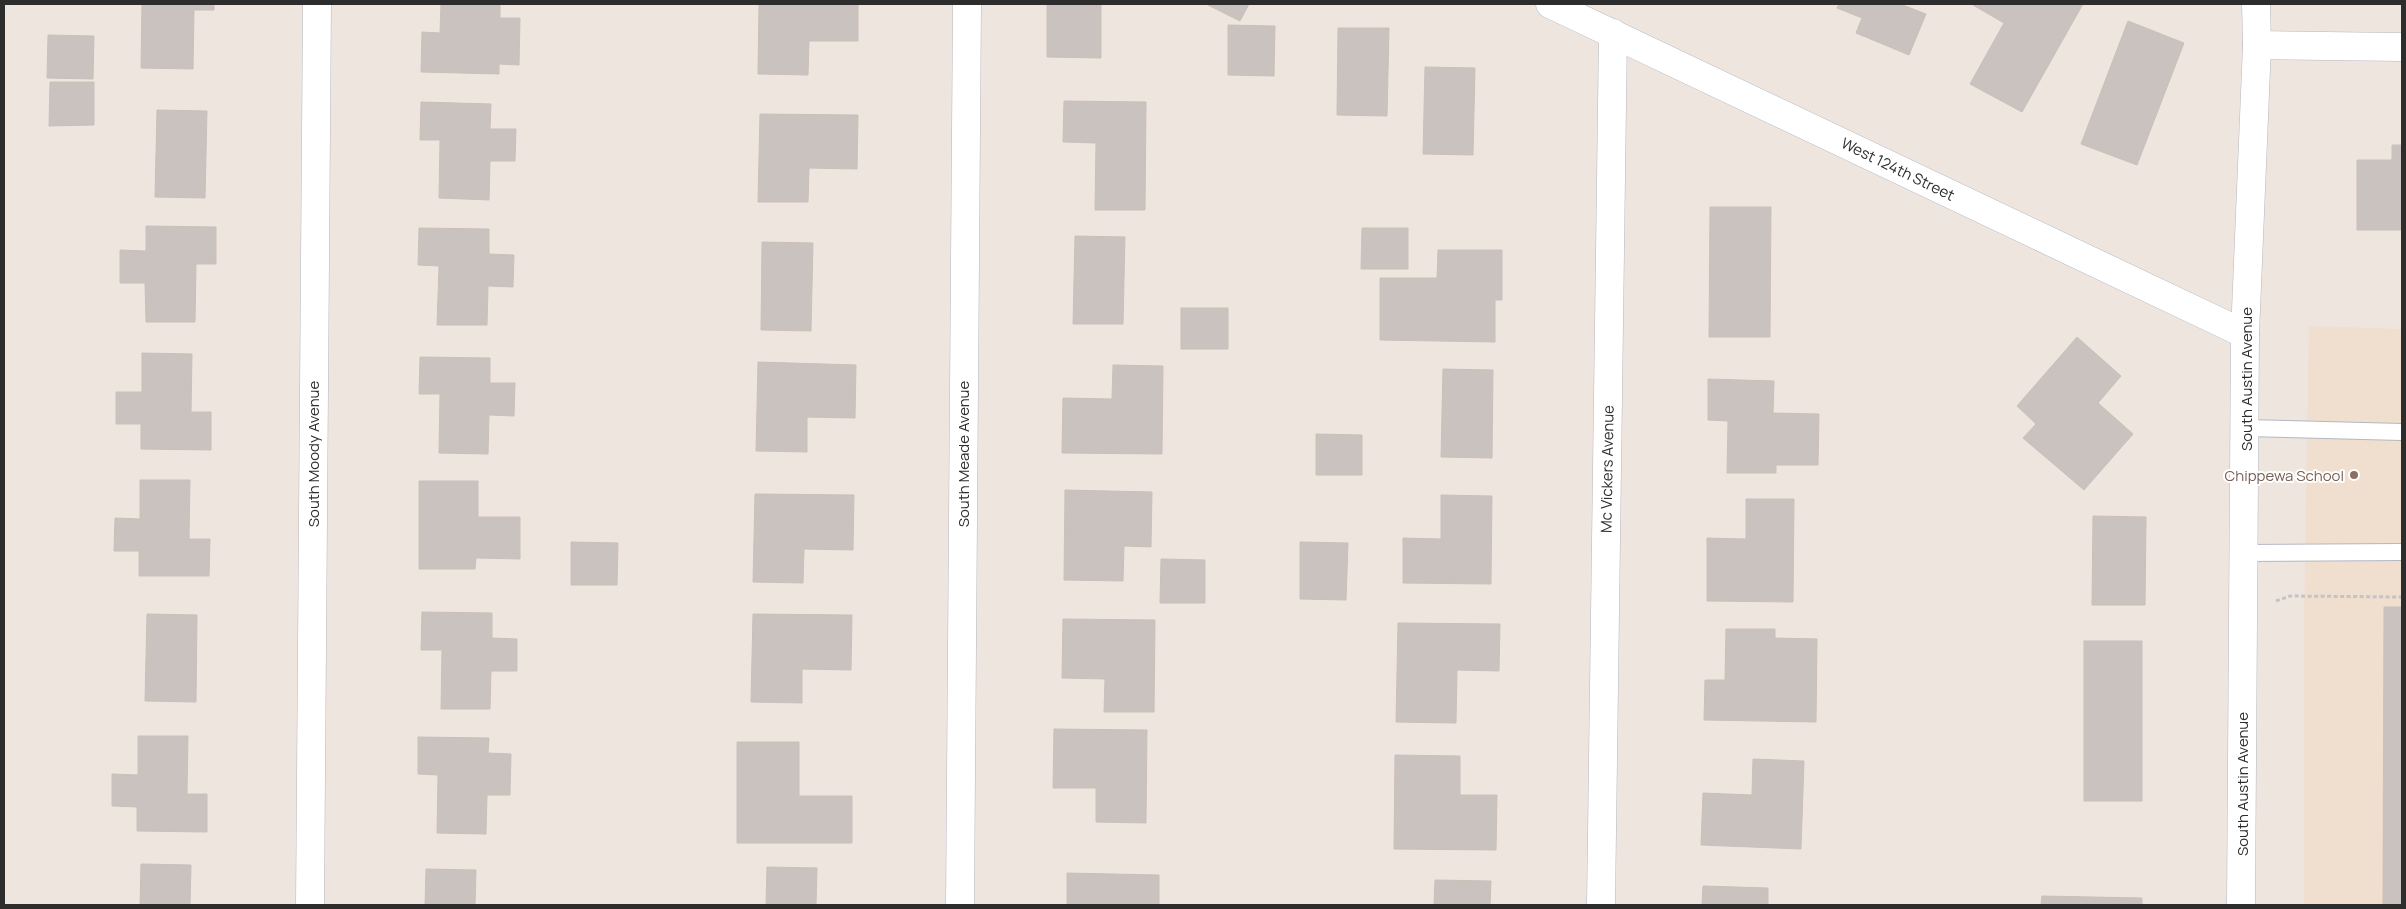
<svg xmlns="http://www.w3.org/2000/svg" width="2406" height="909" font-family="Manrope,sans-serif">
  <rect width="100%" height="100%" fill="#efe5df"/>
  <polygon fill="#f0dece" points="2309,326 2402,329 2402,905 2304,905 2304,622"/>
  <g fill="#cac2be" stroke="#cbc0b8">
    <polygon points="142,4 214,4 214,10 194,10 193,69 141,68"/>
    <polygon points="441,4 500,4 500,18 520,18 519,65 499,64 499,74 421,72 422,32 440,33"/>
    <polygon points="759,4 858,4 858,41 809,41 808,75 758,74"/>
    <polygon points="1047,4 1101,4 1101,58 1047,57"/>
    <polygon points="1206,4 1249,4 1240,21"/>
    <polygon points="1839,4 1900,4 1926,14 1909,55 1856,33 1862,18 1837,8"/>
    <polygon points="1974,4 2083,4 2022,112 1970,84 2004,23 1973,5"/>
    <polygon points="2128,21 2184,43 2137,165 2081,144"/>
    <polygon points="1228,25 1275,26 1274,76 1228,75"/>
    <polygon points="1338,28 1389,28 1387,116 1337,115"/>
    <polygon points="48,35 94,36 93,79 47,78"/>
    <polygon points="1425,67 1475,68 1473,155 1423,154"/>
    <polygon points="50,82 94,82 94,125 49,126"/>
    <polygon points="1064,101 1146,102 1145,210 1095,210 1096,143 1063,142"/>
    <polygon points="421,102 491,104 490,129 516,129 515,161 490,161 489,200 439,198 440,140 420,140"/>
    <polygon points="157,110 207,111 205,198 155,197"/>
    <polygon points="760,114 858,115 857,169 809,168 808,202 758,202"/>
    <polygon points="2392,145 2402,145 2402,230 2357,230 2357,160 2392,160"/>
    <polygon points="1710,207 1771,207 1770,337 1709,337"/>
    <polygon points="146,226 216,227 216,264 196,264 195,322 146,322 145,283 120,283 120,250 146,251"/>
    <polygon points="419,228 489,229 489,254 514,255 513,287 488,286 487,325 437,325 439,266 418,265"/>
    <polygon points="1362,228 1408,228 1408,269 1361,269"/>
    <polygon points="1075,236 1125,237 1123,324 1073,324"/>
    <polygon points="762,242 813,243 811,331 761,330"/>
    <polygon points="1438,250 1502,250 1502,300 1495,300 1495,342 1380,340 1380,278 1437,278"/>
    <rect x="1181" y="308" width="47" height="41"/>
    <polygon points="2077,337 2121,376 2098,403 2133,434 2084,490 2023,438 2036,424 2017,406"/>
    <polygon points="142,353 192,354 191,412 211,412 211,450 141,449 141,424 116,424 116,392 142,392"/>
    <polygon points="420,357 490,358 490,383 515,383 514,416 489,415 488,454 439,453 440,394 419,394"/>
    <polygon points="758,362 856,365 855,418 807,417 807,452 756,451"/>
    <polygon points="1113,365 1163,366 1162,454 1062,453 1063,398 1112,399"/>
    <polygon points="1443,369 1493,370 1492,458 1441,457"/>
    <polygon points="1708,379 1774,381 1773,413 1819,414 1818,465 1776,465 1776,473 1727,473 1728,421 1708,420"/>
    <polygon points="1316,434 1362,435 1362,475 1316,475"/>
    <polygon points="140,480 190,480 189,539 210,539 209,576 139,576 139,551 114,551 115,518 140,519"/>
    <polygon points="419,481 478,481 478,517 520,517 520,559 476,558 475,569 419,569"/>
    <polygon points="1065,490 1152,492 1151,547 1124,546 1123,581 1064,580"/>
    <polygon points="755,494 854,495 853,550 804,549 803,583 753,582"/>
    <polygon points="1441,495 1492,496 1491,584 1403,583 1403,538 1441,539"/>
    <polygon points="1746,499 1794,499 1793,602 1707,601 1707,538 1746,539"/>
    <polygon points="2093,516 2146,517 2145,605 2092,605"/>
    <polygon points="571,542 618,543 617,585 571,585"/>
    <polygon points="1300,542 1348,543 1346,600 1300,599"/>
    <polygon points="1161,559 1205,560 1205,603 1160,603"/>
    <polygon points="2384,607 2402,607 2402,905 2383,905"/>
    <polygon points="422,612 492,613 492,638 517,639 517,671 491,671 490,709 441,709 442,650 421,650"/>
    <polygon points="147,614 197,615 196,702 145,701"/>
    <polygon points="753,614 852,615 851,670 802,669 802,703 751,702"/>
    <polygon points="1063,619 1155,620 1154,712 1104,712 1105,679 1062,678"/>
    <polygon points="1398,623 1500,624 1499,671 1457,670 1456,723 1396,722"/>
    <polygon points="1726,629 1775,629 1775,638 1817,639 1816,722 1704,720 1705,680 1725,680"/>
    <rect x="2084" y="641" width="58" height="160"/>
    <polygon points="1054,729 1147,730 1146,823 1096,822 1096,788 1053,788"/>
    <polygon points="138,736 188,736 187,794 207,794 207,832 137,831 137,807 112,806 112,774 138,775"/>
    <polygon points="418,737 489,738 488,753 511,754 510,795 487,795 486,834 437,833 438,775 418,774"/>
    <polygon points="737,742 799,742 799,796 852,796 852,843 737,843"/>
    <polygon points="1395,755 1460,756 1460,795 1497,795 1496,850 1394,849"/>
    <polygon points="1753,759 1804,761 1801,849 1701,845 1703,793 1752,795"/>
    <polygon points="141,864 191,865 190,905 140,905"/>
    <polygon points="767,867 817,868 816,905 766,905"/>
    <polygon points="426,869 476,870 475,905 425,905"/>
    <polygon points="1067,873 1159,875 1159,905 1067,905"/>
    <polygon points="1435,880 1491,881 1490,905 1434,905"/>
    <polygon points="1703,886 1768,888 1768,905 1702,905"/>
    <polygon points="2042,896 2142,898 2142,905 2041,905"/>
  </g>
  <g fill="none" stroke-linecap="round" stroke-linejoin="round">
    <g stroke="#b3b8c1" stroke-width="18">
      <g id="lane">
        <polyline points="2245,428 2402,432"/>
        <polyline points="2244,553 2402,552"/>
      </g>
    </g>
    <g stroke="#b3b8c1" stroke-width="29">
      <g id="street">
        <polyline points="1550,4 2245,334"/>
        <polyline points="2257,45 2402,47"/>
        <polyline points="310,905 317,4"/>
        <polyline points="960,905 967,4"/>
        <polyline points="1601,905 1613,33"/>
        <polyline points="2241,905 2245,334 2257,45 2256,4"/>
      </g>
    </g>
    <polyline stroke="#c4c4c4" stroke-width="3" stroke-dasharray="4 2.5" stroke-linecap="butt" points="2276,601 2290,596 2402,597"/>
    <use href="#lane" stroke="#fff" stroke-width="16"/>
    <use href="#street" stroke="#fff" stroke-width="28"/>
  </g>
  <circle fill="#8d6e63" stroke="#fff" stroke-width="2" cx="2354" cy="475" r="5"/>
  <g text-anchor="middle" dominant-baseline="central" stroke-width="4" stroke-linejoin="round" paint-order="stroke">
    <g font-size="15" fill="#2d2d2d" stroke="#fff">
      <text transform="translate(1898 169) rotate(26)">West 124th Street</text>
      <text transform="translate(2246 379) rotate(-90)">South Austin Avenue</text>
      <text transform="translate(313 454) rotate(-90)">South Moody Avenue</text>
      <text transform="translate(963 454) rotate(-90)">South Meade Avenue</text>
      <text transform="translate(1607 469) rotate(-89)">Mc Vickers Avenue</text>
      <text transform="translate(2242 784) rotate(-90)">South Austin Avenue</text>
    </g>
    <g font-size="15" fill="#785e54" stroke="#fff" text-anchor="end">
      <text x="2344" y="475">Chippewa School</text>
    </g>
  </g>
  <rect width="2406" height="909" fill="none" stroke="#2d2d2d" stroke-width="10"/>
</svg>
